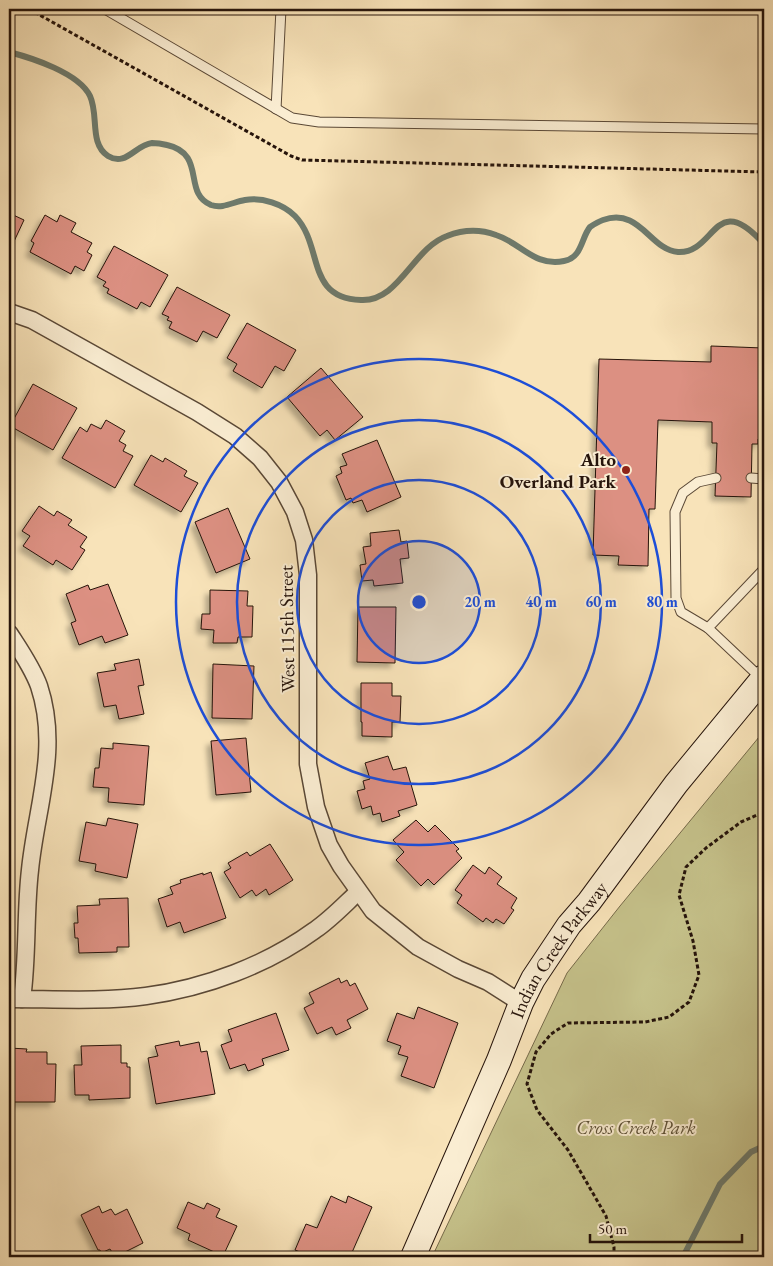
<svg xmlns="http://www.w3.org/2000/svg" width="773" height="1266" font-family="'EB Garamond',serif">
  <defs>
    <filter id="shadow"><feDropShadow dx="-4.5" dy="4.5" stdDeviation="2.5" flood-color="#0004"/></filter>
  </defs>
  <rect width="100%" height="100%" fill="#f8e3b9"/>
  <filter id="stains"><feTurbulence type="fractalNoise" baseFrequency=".004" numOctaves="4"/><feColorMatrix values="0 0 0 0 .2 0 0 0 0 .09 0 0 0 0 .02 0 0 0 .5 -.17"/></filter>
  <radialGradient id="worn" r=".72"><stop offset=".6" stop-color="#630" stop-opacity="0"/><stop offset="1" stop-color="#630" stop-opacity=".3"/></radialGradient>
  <polygon fill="#c5c18a" stroke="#766a4a" points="764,731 764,1257 432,1257 567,973 620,906"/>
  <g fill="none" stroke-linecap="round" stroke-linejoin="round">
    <g stroke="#6e7a6c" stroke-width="6">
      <path d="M9,52C32,58 79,73 90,96C99,115 89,144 108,156C126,167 135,145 152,143C157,143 163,144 167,145C207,154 182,193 211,205C223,209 233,202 245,200C262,197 283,204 295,216C324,246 305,298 361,300C399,302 413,248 447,236C462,230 480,229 496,235C521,243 534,267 564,261C582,258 581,238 590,227C593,225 600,221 603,220C640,207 650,250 678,252C716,254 714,188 764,244"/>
      <polyline points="683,1257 720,1184 751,1152 764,1146"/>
    </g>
  </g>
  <g fill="#dc9082" stroke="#26140b" filter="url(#shadow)">
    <polygon points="9,213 24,220 10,250 9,249"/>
    <polygon points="45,215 57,222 60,215 76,223 71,232 92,243 87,252 92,255 84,271 75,266 71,274 30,252 34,243 31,241"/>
    <polygon points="114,246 168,275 150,307 141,302 137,309 107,293 109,289 103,286 106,282 97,277"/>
    <polygon points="177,287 230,315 217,338 203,331 197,342 169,328 172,322 167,320 169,317 162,314"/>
    <polygon points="247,323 296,350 284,371 275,366 262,388 233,371 237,364 227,358"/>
    <polygon points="711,346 763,348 762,364 764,364 764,439 758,439 758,444 752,444 751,497 715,496 717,443 712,443 712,422 658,420 655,509 649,509 648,566 618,565 619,556 593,555 599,359 711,362"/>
    <polygon points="321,368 363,417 335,440 327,430 320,436 287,397"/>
    <polygon points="33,384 77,408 53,450 10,426"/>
    <polygon points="106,420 125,431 119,441 126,445 123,451 133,456 115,488 62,458 80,427 87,432 91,424 101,429"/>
    <polygon points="377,440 401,497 367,512 362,500 353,503 351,498 346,500 336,476 342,473 340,467 347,465 342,454"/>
    <polygon points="151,455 163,462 165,458 187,471 184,476 198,483 181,512 134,485"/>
    <polygon points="39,506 54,516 57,511 72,520 68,525 87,537 80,547 85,550 72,570 56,560 53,565 23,546 30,536 22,531"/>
    <polygon points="228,508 250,559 216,573 195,522"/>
    <polygon points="399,530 401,542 407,541 409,558 400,559 403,583 374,586 373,580 362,581 360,565 366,564 363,547 371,546 370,533"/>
    <polygon points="108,584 128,635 105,643 102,636 79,645 71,623 76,621 66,594 88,585 90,590"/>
    <polygon points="210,590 248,591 247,606 253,606 252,637 238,637 237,643 213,643 214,630 201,629 202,614 210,614"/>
    <polygon points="358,607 396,607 395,663 357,662"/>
    <polygon points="139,659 144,685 138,686 144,714 119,719 116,705 104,707 97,673 116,670 114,664"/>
    <polygon points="213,664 254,666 252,719 212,718"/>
    <polygon points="361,683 392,683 392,696 401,696 400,722 392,722 392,737 362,736 362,722 361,722"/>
    <polygon points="246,738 251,792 216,795 211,741"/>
    <polygon points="113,743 149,746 144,805 108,802 109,788 93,787 95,768 99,768 101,748 113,749"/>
    <polygon points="388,756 393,770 406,767 417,805 398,811 400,816 382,822 380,813 373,815 371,806 362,809 357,791 365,789 363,781 370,779 365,763"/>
    <polygon points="108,818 138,824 127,878 95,871 96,864 79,861 86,822 106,826"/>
    <polygon points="416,820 428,832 435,825 459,849 456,851 462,858 434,885 428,879 421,886 396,860 404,852 393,840"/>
    <polygon points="270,844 293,880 269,895 266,889 256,896 252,890 240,898 224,872 231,868 228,863 247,852 250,856"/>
    <polygon points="473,865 485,874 489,867 502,877 497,884 517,898 511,908 514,910 504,924 496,919 493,923 486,918 483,922 457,903 462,895 455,890"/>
    <polygon points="211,872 226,918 184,933 180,922 167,927 158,899 173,894 170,887 181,883 180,880 203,873 203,875"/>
    <polygon points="128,898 129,947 117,947 117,952 79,953 78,938 75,938 74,923 78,923 77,906 100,905 99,899"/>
    <polygon points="339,978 341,983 347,980 350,986 355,983 368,1009 347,1020 351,1028 336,1035 332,1027 317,1034 304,1008 314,1003 309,993"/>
    <polygon points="418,1007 458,1023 434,1088 401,1076 408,1057 398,1054 401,1046 387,1041 397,1013 414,1019"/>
    <polygon points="276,1013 289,1050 262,1059 264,1065 248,1071 245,1064 230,1069 221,1045 232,1041 228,1030"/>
    <polygon points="179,1041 180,1046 199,1042 201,1052 207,1051 215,1094 156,1104 148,1058 158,1056 155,1046"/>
    <polygon points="121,1045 121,1063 127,1063 127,1067 130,1067 130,1098 89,1100 89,1095 75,1095 74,1065 82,1065 81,1046"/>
    <polygon points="9,1048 27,1049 26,1052 47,1052 47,1064 56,1064 55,1102 9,1102"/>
    <polygon points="331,1196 346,1203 348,1196 372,1207 350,1257 303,1257 305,1254 295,1250 306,1224 317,1228"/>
    <polygon points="188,1202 204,1209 207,1203 220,1209 216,1217 237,1226 223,1256 188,1240 190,1234 177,1228"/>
    <polygon points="99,1206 102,1213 111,1209 115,1215 127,1209 143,1243 115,1257 110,1249 101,1253 100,1250 98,1250 81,1215"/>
  </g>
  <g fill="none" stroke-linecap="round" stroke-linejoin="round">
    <g stroke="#5a4836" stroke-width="11">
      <g id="lane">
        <polyline points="105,9 292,118 319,122 764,129"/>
        <polyline points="276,109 281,9"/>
        <polyline points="751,478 764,479"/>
        <polyline points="708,628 681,612 676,598 675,512 683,493 698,482 716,478"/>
        <polyline points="762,679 708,628 764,569"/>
      </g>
    </g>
    <g stroke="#5a4836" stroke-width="19">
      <g id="street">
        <polyline points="9,312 32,320 197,412 235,436 260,458 279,482 295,512 304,540 308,575 308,764 316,807 329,845 341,866 373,911 418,947 458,969 488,982 521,1003"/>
        <path d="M9,633C20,650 32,667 39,686C60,749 36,808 30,870C25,913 28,956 22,999"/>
        <path d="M9,999C54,999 101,1002 146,996C205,988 267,965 315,930C331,919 344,905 358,892"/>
      </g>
    </g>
    <g stroke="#26140b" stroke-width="26">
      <g id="secondary">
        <path id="s1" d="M413,1257L499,1060L521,1003L533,979L569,925L589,902L676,784L764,677"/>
      </g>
    </g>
    <g stroke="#26140b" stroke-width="3" stroke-dasharray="4 2.5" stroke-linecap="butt">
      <polyline points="29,9 291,156 302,160 764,172"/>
      <polyline points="614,1257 614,1247 606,1216 568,1150 537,1110 527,1084 536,1052 551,1034 568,1023 645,1022 669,1017 689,1002 699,975 693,941 679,895 686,867 706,848 741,822 764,812"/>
    </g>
    <use href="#lane" stroke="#faedd2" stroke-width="9"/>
    <use href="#street" stroke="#faedd2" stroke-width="16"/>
    <use href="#secondary" stroke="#faedd2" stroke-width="24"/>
  </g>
  <circle cx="419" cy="602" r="61" fill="#1d4ed8" fill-opacity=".12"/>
  <g fill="none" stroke="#1d4ed8" stroke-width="2.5">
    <circle cx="419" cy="602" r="61"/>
    <circle cx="419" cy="602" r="122"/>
    <circle cx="419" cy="602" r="182"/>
    <circle cx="419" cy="602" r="243"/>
  </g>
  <circle fill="#8f2418" stroke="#faedd2" stroke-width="2" cx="626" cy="470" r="5"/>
  <g text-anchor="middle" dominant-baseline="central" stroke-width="4" stroke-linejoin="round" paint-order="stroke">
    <g font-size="19" font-weight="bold" fill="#26140b" stroke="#faedd2" text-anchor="end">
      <text x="616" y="459">Alto<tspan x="616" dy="22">Overland Park</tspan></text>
    </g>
    <g font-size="19" fill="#26140b" stroke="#faedd2">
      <text transform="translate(287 629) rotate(-91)">West 115th Street</text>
      <text stroke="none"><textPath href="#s1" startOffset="341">Indian Creek Parkway</textPath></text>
    </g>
    <g font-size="19" font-style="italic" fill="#5e5137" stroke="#faedd2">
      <text x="636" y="1127">Cross Creek Park</text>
    </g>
  </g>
  <circle cx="419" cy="602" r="8" fill="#1d4ed8" stroke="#faedd2" stroke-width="2.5"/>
  <g font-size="15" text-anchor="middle" font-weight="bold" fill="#1d4ed8" stroke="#faedd2" stroke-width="4" stroke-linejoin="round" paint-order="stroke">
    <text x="480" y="607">20 m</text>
    <text x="541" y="607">40 m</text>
    <text x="601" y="607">60 m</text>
    <text x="662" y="607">80 m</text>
  </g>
  <rect width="773" height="1266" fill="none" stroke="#f8e3b9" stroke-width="30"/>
  <rect x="10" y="10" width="753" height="1246" fill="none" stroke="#26140b" stroke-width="2.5"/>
  <rect x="15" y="15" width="743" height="1236" fill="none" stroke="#26140b"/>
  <path d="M590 1234v8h152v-8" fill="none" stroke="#26140b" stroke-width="2.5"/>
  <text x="598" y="1234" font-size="15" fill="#26140b" stroke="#faedd2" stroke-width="4" paint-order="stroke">50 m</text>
  <rect width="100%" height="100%" filter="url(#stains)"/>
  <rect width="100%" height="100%" fill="url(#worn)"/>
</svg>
